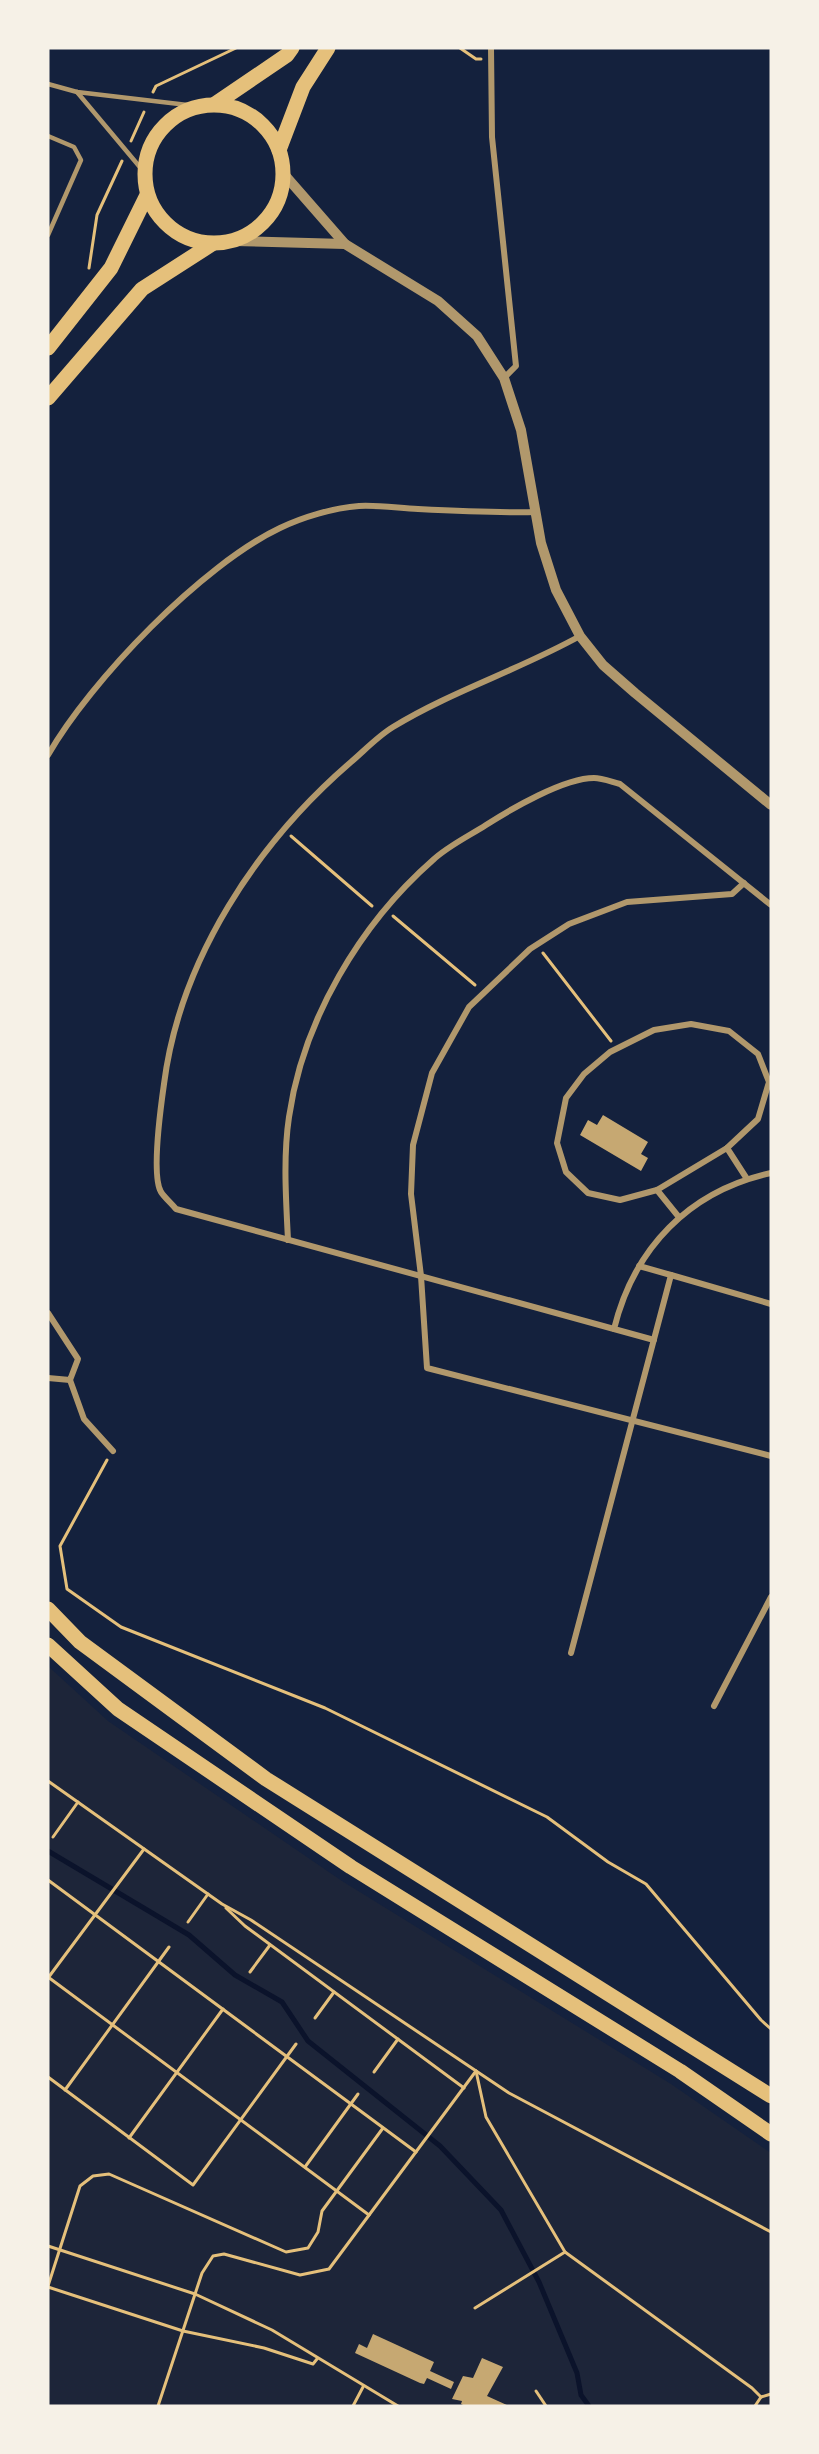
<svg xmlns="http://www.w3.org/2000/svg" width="819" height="2454" font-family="'Fira Sans Condensed',sans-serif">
  <rect width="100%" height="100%" fill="#14213d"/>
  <polygon fill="#1d2539" points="48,1666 108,1721 342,1881 671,2084 771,2153 771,2406 48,2406"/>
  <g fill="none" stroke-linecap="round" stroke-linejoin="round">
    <polyline stroke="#0b132b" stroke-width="5" points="48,1851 189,1935 235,1975 282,2002 308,2041 440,2146 501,2210 539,2282 577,2373 581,2395 589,2406"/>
  </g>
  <g fill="#c6a872">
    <polygon points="603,1115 648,1142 641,1154 648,1158 641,1171 580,1135 588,1120 597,1125"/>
    <polygon points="373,2334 434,2362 430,2371 454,2382 451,2389 427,2378 424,2384 420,2383 355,2353 359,2344 367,2348"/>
    <polygon points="482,2358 503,2367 487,2396 509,2406 465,2406 461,2404 462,2401 452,2399 463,2376 473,2378"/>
  </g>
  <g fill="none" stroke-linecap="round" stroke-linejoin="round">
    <g stroke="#e5c07b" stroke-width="3">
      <polyline points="460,48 476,59 481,59"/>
      <polyline points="153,92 156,86 236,48"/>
      <polyline points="131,141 144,112"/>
      <polyline points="89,268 97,215 122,161"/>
      <polyline points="291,836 372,906"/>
      <polyline points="393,916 475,985"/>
      <polyline points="543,953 611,1041"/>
      <polyline points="107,1460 60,1546 67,1589 121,1627 325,1708 547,1817 608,1862 646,1884 761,2020 771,2029"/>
      <polyline points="48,1781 222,1904 251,1920 509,2093 771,2232"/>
      <polyline points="53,1837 78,1802"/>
      <polyline points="48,1880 416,2152"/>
      <polyline points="226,1908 245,1926 464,2088"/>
      <polyline points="188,1922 208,1894"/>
      <polyline points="250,1972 270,1945"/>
      <polyline points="48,1977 369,2215"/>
      <polyline points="48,1978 144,1849"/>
      <polyline points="315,2018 334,1992"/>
      <polyline points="476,2071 486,2117 565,2252 752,2388 761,2397 755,2406"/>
      <polyline points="374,2072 398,2039"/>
      <polyline points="48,2077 193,2185 296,2044"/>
      <polyline points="65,2090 169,1947"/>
      <polyline points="129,2138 223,2009"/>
      <polyline points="305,2167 358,2094"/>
      <polyline points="48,2246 195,2294 272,2330 398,2406"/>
      <polyline points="48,2286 80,2186 93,2176 109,2174 286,2252 308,2248 318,2232 322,2211 383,2128"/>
      <polyline points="48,2287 183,2331 264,2348 313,2364 317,2359"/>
      <polyline points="475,2308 565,2252"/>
      <polyline points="536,2391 546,2406"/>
      <polyline points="761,2397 771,2394"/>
      <polyline points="158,2406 202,2273 213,2256 224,2254 300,2275 329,2269 476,2071"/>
      <polyline points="353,2406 363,2387"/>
    </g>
    <g stroke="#b1986c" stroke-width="4.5">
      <polyline points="48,84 77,92 196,106"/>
      <polyline points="77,92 144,172"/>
      <polyline points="48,136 74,147 81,160 48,235"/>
    </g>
    <g stroke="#b1986c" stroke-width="6">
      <polyline points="491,48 492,137 516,366 504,378"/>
      <path d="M580,636C519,670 452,691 393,727C378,736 364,751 351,762C257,843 180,959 164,1084C161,1105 151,1175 161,1192C165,1198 171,1203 176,1209L614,1329"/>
      <path d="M48,755C91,680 202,565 280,528C303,517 333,508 359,506C378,505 398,508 418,509C457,511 496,513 536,512"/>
      <polyline points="744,883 732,894 627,902 569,924 530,949 469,1007 432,1073 413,1145 411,1194 421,1276 427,1368 771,1456"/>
      <polygon points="691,1024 729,1031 758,1054 769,1082 758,1119 727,1148 657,1190 620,1200 588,1193 566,1172 557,1143 566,1098 584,1074 610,1052 654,1030"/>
      <polyline points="727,1148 747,1179"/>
      <polyline points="657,1190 678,1216"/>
      <path d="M288,1240C286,1200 283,1157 289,1117C303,1020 360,924 433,860C448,846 469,836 486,825C511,809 564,778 594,778C602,778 612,782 620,784L771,905"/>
      <polyline points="671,1275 771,1304"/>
      <polyline points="48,1313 78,1359 70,1380 48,1378"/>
      <path d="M654,1340L614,1329C634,1248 689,1191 771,1173"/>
      <polyline points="70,1380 84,1419 113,1451"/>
      <polyline points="571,1653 671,1275 639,1266"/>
      <polyline points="714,1706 771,1597"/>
    </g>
    <g stroke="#b1986c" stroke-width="10">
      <polyline points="283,173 345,244 438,301 477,336 504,378 521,430 541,543 556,590 580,636 603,665 635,693 771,805"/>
      <polyline points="234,241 345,244"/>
    </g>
    <g stroke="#e5c07b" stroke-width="15">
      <polyline points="215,104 287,55 292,48"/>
      <circle cx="214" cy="174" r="69"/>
      <polyline points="279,150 303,87 328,48"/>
      <polyline points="48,348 111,268 147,195"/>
      <polyline points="48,398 142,289 212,244"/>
      <polyline points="48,1609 80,1642 266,1779 771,2096"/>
      <polyline points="48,1645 118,1709 351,1867 680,2071 771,2134"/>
    </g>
  </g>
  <rect width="819" height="2454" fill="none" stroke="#f6f1e7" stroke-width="99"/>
</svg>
